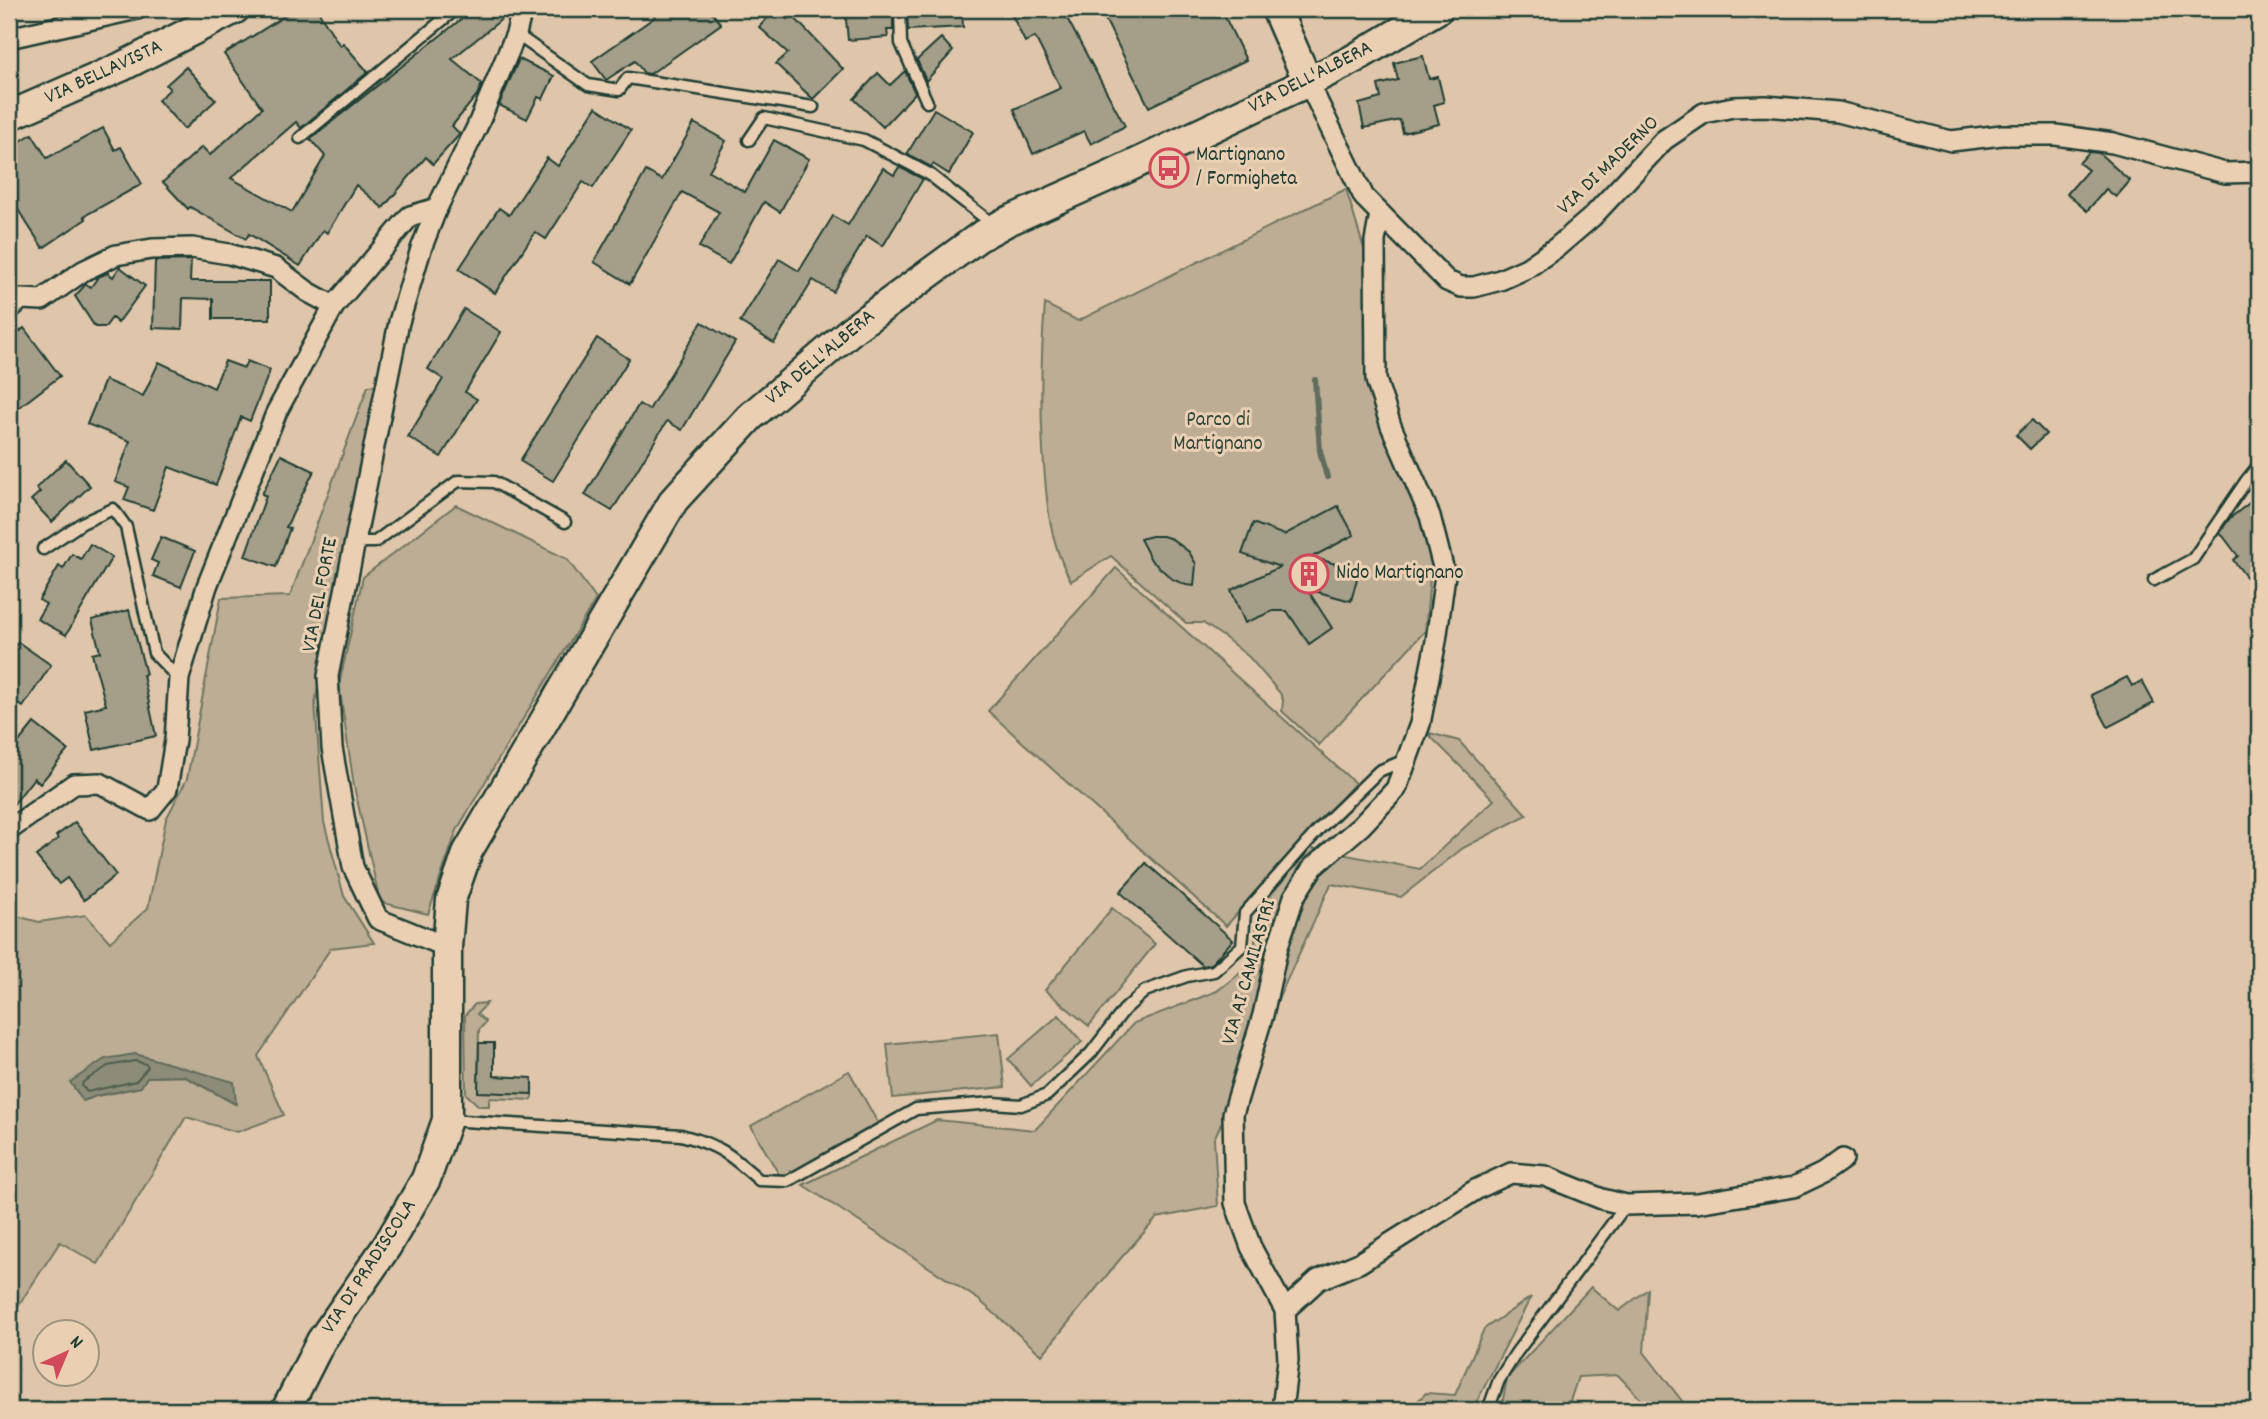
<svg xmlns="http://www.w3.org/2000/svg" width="2268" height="1419" font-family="Dekko,sans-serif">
  <rect width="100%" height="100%" fill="#dfc6aa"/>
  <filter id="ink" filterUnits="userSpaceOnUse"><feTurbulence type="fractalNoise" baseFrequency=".0143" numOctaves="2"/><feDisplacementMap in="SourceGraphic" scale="14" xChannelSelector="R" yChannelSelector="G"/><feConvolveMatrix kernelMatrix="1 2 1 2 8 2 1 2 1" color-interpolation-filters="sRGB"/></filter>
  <g filter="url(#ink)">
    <g fill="#bcad94" stroke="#6e7564" stroke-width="2" fill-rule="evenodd">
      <path d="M1346,189L1364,249L1368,363L1432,557L1425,631L1319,745L1282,711L1283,700L1280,693L1249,657L1224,637L1203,623H1186L1111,556L1071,581C1048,541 1046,496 1043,450C1040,401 1041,353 1045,304L1078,321Z"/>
      <path d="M379,385L350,517L315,703L324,822L344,896L374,943L331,948L258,1056L284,1115L237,1132L186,1117L98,1264L60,1242L9,1320V914L39,922L86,915L110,942L148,908L166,819L187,779L221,598L290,596L368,386ZM135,1054L179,1067L235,1104L184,1076L147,1077L118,1092L96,1096L83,1101Z"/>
      <polygon points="456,505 567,559 596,599 498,760 457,830 428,914 380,902 354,786 339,685 363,577"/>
      <polygon points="1116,568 1355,783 1226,926 988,711"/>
      <polygon points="1426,732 1459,741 1527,815 1463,848 1401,897 1331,884 1214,1139 1218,1206 1157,1218 1121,1258 1042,1355 979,1300 803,1185 937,1120 1035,1130 1134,1023 1217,991 1253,963 1258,910 1310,848 1420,869 1494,800"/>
      <polygon points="1112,908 1155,944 1089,1026 1045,990"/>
      <polygon points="487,1003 477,1014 486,1022 479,1030 478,1091 532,1094 532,1100 489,1098 489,1106 479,1106 466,1094 465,1015 475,1004"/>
      <polygon points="1059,1015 1082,1042 1031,1086 1008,1059"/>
      <polygon points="999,1033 1005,1087 893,1098 887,1044"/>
      <polygon points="849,1071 878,1123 781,1178 751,1126"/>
      <polygon points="1591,1287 1619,1311 1648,1289 1644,1352 1689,1410 1651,1410 1618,1375 1578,1377 1567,1410 1501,1410 1507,1378"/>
      <polygon points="1531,1297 1477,1401 1469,1410 1408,1410 1426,1393 1455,1395 1484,1329"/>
    </g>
    <polygon fill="#8d8c78" stroke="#616c5d" stroke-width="2" points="135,1054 234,1082 236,1104 184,1076 147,1077 141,1087 96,1096 83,1101 70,1082 105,1059"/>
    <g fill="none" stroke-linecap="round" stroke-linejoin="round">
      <polygon stroke="#4b5d4f" stroke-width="2" points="135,1061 146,1064 148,1067 136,1081 87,1092 82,1086 83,1082 108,1066"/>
      <polyline stroke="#616c5d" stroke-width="6" points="1315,380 1320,451 1327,477"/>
    </g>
    <g fill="#a59e88" stroke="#1f3d34" stroke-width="2">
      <polygon points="296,9 317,9 340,46 343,43 368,72 301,128 296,122 231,178 292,212 325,156 310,139 474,9 509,9 508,14 452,59 482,84 477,95 452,126 460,134 433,164 426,157 383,208 356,185 327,233 323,230 300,266 249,234 246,239 190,207 188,209 163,182 202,147 210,155 262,108 224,54"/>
      <polygon points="649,9 709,9 721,24 650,74 644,73 635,61 606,80 592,61 655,17"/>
      <polygon points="776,9 787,19 791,14 843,69 813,99 776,64 788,53 759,27"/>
      <polygon points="845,9 893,9 893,30 887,30 888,37 848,40"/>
      <polygon points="907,9 962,9 963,27 908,30"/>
      <polygon points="1009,9 1062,9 1125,126 1091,144 1084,131 1033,154 1014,109 1061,88 1035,37 1025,42"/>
      <polygon points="1100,9 1221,9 1246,60 1149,107"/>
      <polygon points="941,38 953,51 926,81 917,60"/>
      <polygon points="1423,56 1429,79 1438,77 1444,102 1434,105 1439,124 1403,133 1400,120 1364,128 1359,104 1381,98 1378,85 1398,80 1394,63"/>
      <polygon points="519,59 554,76 543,99 538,97 527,119 499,105"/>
      <polygon points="186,67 216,100 184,129 158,100 170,89 166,85"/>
      <polygon points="905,71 915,93 883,127 854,99 878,73 890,85"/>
      <polygon points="596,107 631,130 593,188 583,182 546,239 535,232 495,293 459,269 499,208 509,215 547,158 558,166"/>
      <polygon points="934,109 973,132 949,174 933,164 931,167 907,154"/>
      <polygon points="694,123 726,141 709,171 745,192 774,140 809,159 780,212 764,202 729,264 699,247 719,212 682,192 630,284 594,262 646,171 662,180"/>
      <polygon points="103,128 115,150 121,147 142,184 84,216 86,219 43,248 9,196 9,148 32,134 47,158"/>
      <polygon points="2089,152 2099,153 2130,181 2116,197 2106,189 2087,211 2067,194 2088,170 2079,163"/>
      <polygon points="899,167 923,179 883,246 867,236 833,292 813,280 774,343 740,322 779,259 799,271 833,216 848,225 883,168 894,175"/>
      <polygon points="191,260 190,281 270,281 270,319 213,319 213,299 183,298 182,329 153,328 155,261"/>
      <polygon points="120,267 145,286 118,323 112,318 105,327 95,327 75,296 86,284 91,287 98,277 108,273 113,277"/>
      <polygon points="464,309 501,332 465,392 477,399 441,457 408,437 443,379 428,369"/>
      <polygon points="702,322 735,342 682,430 667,421 612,511 585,495 639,404 649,410"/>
      <polygon points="24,328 60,376 9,415 9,340"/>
      <polygon points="597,338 629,359 553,481 520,461"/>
      <polygon points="225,361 244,368 247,361 270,370 250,421 241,417 216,485 169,467 153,510 124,500 129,487 115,482 130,441 87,424 105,380 143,396 159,362 214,388"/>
      <polygon points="2032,420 2046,434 2030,449 2016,435"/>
      <polygon points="281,455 314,471 286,527 290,528 276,567 245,556 266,496 262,494"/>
      <polygon points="66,460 90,486 52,522 31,500 40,492 36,488"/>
      <polygon points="2252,501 2259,511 2259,593 2233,560 2238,556 2220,532 2230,518"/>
      <polygon points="1338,506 1354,535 1312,557 1359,571 1351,601 1307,589 1332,628 1309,644 1287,611 1273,611 1245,623 1231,590 1280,567 1242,554 1253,523 1284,535"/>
      <polygon points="1152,536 1163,536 1172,539 1189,552 1196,564 1194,586 1186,585 1172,579 1151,560 1140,539"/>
      <polygon points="161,537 195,551 181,587 153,576 158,563 151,560"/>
      <polygon points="90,544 112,557 66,635 37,619 46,604 39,600 59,566 63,569 72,554 81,559"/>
      <polygon points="129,610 146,674 143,675 156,736 94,750 85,710 106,705 92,654 100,652 92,620"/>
      <polygon points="18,642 51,665 23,707 9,698 9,656"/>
      <polygon points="2127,677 2132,686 2142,681 2154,703 2108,727 2091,695"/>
      <polygon points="34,723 68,750 40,784 34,778 9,810 9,754"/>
      <polygon points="75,822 116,875 84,900 67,878 59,884 36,856 58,839 56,836"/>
      <polygon points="1146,863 1233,940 1211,964 1203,966 1120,892"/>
      <polygon points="479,1043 494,1043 494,1076 532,1078 532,1094 478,1092"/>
    </g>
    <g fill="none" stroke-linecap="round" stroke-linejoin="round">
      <g stroke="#1f3d34" stroke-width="15">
        <g id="lane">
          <polyline points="900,9 901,43 927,102"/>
          <polyline points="516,34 588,85 619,90 628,78 813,107"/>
          <polyline points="300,138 456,9"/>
          <polyline points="749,140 764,118 864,140 929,174 995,226"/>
          <polyline points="355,542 375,542 458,481 494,482 565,522"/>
          <polyline points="43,549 82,523 113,509 126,527 154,653 178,678"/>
          <polyline points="2154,580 2193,559 2246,481 2259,465"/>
          <path d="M448,1120L681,1135C719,1145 730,1154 759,1180L788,1181L916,1109L993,1103L1021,1105L1047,1095L1091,1053L1124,1010L1145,991L1187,976L1214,971L1242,946L1245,913L1320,828L1379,771L1405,760"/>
          <polyline points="1488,1410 1499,1380 1516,1353 1626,1205"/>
        </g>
      </g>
      <g stroke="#1f3d34" stroke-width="24">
        <g id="street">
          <polyline points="9,38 137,9"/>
          <polyline points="1308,82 1364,197 1447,281 1461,287 1474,287 1500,280 1527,268 1557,247 1592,217 1664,140 1704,113 1733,107 1765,106 1838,112 1951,141 2002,135 2056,135 2113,143 2225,173 2259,172"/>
          <polyline points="9,310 21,299 42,300 83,271 116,255 152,249 192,248 229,254 276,268 308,292 334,306"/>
          <polyline points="9,830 74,784 100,783 150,810 167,789 175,740 179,678 207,586 277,411 334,306 410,216 437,208"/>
          <polyline points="447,947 378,919 353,867 332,748 328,676 399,322 421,249 437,208 477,127 516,34 522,9"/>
          <polyline points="1285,1310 1318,1280 1359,1263 1477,1189 1511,1173 1545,1176 1602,1199 1626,1205 1697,1203 1794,1187 1823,1173 1843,1159"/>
          <polyline points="1282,1410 1288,1360 1285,1310 1251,1247 1235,1203 1233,1114 1263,1015 1278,946 1294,897 1313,867 1361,826 1396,789 1420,724 1436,641 1445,575 1430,516 1391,426 1376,380 1375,241 1380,214"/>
        </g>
      </g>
      <g stroke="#1f3d34" stroke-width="33">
        <g id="secondary">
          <polyline points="1276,9 1308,82"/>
          <polyline points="9,116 121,67 235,9"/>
          <polyline points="286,1410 321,1341 387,1246 426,1179 447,1120 447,947 451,900 468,851 674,500 750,417 853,329 979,237 1006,222 1114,174 1308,82 1350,61 1438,9"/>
        </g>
      </g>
      <use href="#lane" stroke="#ebcfb2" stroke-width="10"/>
      <use href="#street" stroke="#ebcfb2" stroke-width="19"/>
      <use href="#secondary" stroke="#ebcfb2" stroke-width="28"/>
    </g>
  </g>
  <defs>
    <g id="bus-ring" transform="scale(2.0125)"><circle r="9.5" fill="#ebcfb2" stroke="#d1495b" stroke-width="1.5"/><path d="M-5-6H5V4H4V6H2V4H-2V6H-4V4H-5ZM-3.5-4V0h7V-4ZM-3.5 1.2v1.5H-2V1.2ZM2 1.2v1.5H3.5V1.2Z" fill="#d1495b"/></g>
    <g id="building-ring" transform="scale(2.0125)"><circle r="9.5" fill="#ebcfb2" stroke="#d1495b" stroke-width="1.5"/><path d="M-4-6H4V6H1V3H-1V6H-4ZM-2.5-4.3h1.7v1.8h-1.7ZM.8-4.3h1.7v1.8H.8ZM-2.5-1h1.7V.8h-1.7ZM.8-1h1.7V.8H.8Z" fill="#d1495b"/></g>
  </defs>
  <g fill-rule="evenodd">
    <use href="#bus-ring" x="1169" y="168"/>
    <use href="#building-ring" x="1309" y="574"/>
  </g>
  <g text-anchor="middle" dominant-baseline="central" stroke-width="6" stroke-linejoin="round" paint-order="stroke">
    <g font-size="21" fill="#1f3d34" stroke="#ebcfb2">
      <text transform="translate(104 73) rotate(-25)">VIA BELLAVISTA</text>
      <text transform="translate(1311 78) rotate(-27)">VIA DELL'ALBERA</text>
      <text transform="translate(1609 166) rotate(-44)">VIA DI MADERNO</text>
      <text transform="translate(821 358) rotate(-40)">VIA DELL'ALBERA</text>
      <text transform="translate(321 595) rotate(-79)">VIA DEL FORTE</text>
      <text transform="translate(1250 972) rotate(-74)">VIA AI CAMILASTRI</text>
      <text transform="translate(370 1267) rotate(-57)">VIA DI PRADISCOLA</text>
    </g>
    <g font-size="21" fill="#1f3d34" stroke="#ebcfb2" text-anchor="start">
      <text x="1196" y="156">Martignano<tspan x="1196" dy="24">/ Formigheta</tspan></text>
      <text x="1336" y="574">Nido Martignano</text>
    </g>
    <g font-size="21" fill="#2f483e" stroke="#ebcfb2">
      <text x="1218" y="421">Parco di<tspan x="1218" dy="24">Martignano</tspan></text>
    </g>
  </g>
  <rect width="2268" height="1419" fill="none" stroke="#ebcfb2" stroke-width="35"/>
  <rect x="18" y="18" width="2233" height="1384" fill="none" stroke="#1f3d34" stroke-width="2.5" filter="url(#ink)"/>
  <g transform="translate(66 1353) rotate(44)"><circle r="33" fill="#ebcfb2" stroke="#999580" stroke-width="2"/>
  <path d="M0-5L12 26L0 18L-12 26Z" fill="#d1495b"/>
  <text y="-10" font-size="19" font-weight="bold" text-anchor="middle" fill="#1f3d34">N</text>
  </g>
</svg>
